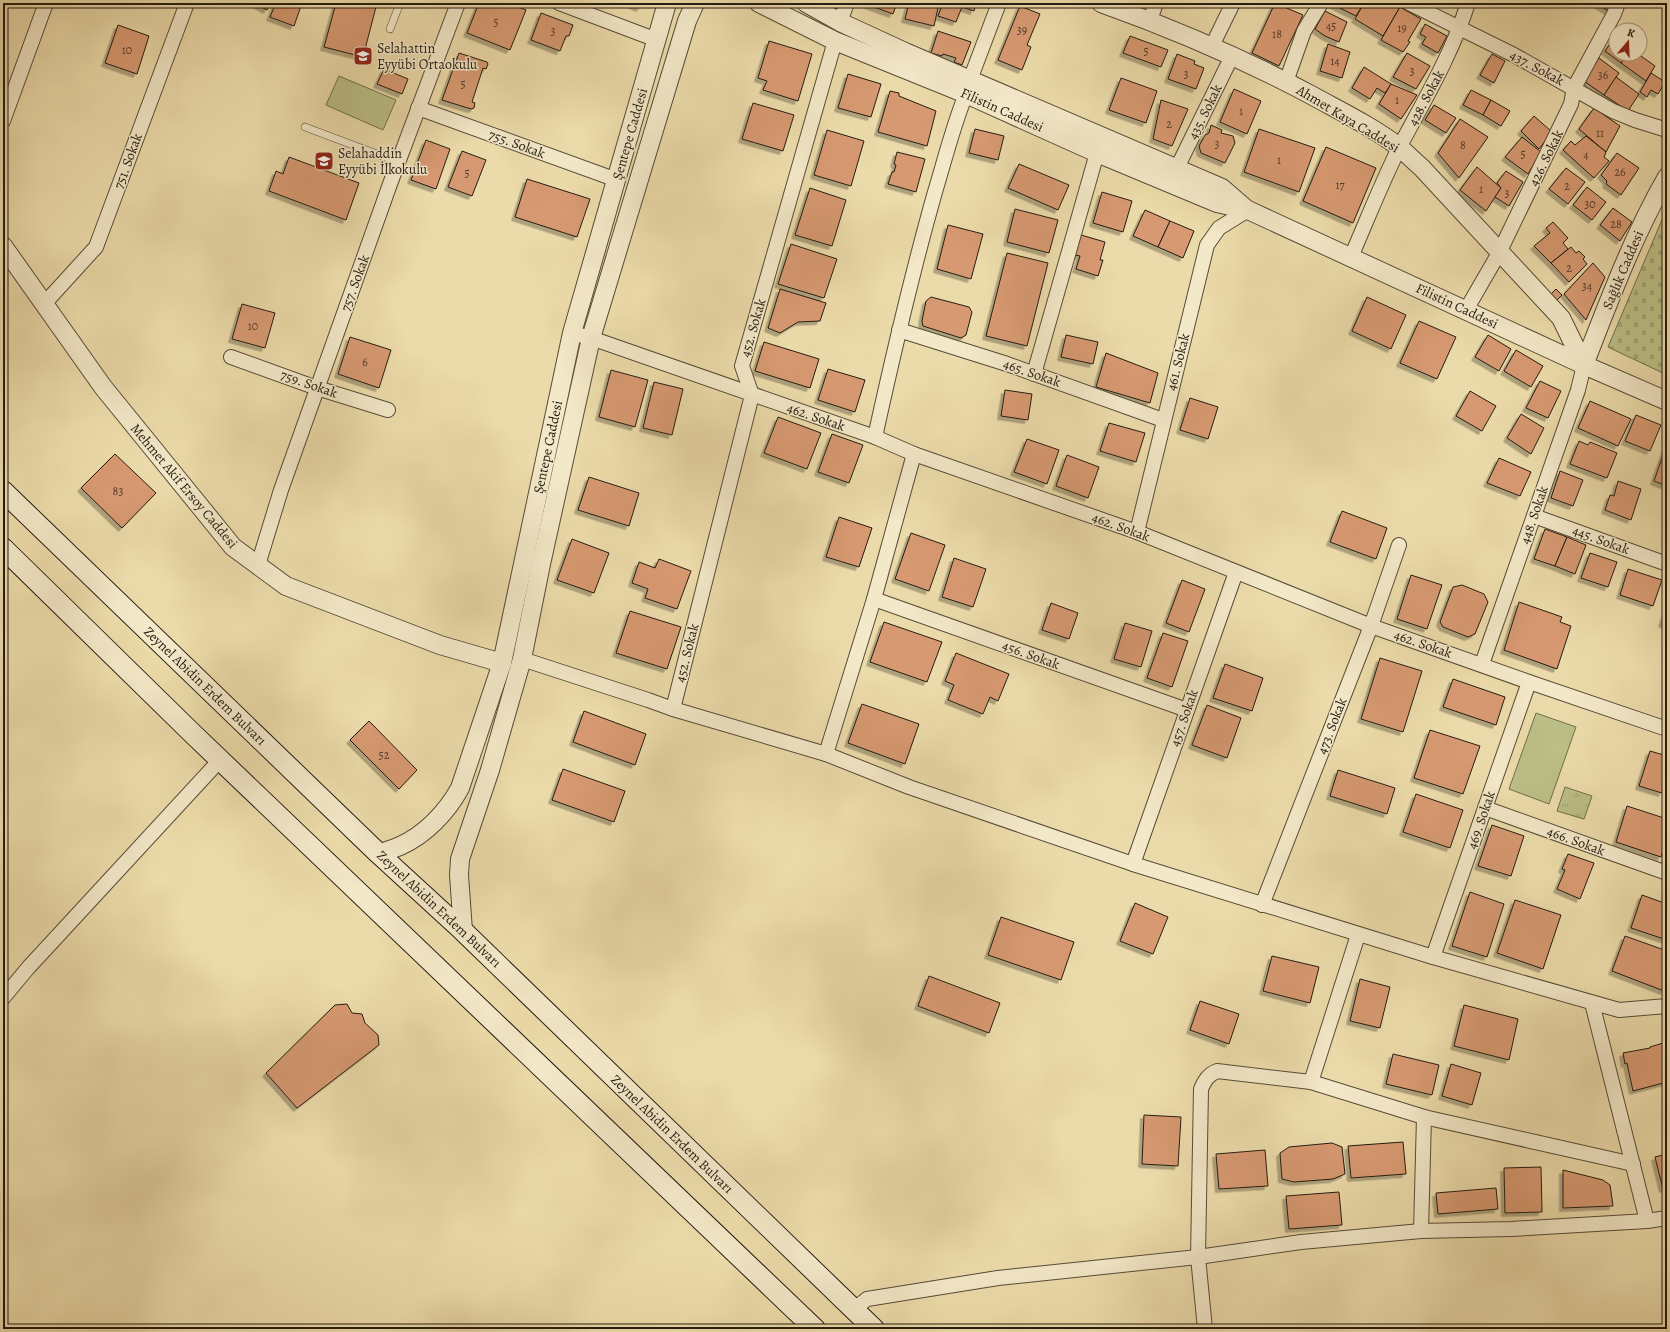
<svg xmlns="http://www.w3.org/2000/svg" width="1670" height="1332" font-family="Alegreya,serif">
  <defs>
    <pattern id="grass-tufts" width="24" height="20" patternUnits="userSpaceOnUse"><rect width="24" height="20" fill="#bcbf86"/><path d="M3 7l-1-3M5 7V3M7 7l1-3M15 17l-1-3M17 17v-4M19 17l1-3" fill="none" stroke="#a1a473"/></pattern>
    <pattern id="cemetery-stones" width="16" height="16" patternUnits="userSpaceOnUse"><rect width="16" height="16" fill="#bcbf86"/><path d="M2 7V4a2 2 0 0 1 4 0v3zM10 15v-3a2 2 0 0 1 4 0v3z" fill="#a1a473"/></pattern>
    <filter id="shadow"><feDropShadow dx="-3.5" dy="3.5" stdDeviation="0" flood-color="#0004"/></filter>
  </defs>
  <rect width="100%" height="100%" fill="#ecdbaa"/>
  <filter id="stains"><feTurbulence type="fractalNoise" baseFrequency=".005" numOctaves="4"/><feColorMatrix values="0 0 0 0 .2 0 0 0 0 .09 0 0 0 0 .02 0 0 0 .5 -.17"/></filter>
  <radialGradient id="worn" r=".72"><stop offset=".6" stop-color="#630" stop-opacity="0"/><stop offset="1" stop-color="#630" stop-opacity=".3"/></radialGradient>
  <polygon fill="url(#grass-tufts)" stroke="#706e4c" points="1565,787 1592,796 1584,819 1557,811"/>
  <polygon fill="url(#cemetery-stones)" stroke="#706e4c" points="1667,208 1667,375 1608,347"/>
  <g fill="#bcbf86" stroke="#706e4c">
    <polygon points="339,76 396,100 383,130 326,105"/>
    <polygon points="1536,713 1576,727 1549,804 1509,789"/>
  </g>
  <g fill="#d79971" stroke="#241c11" filter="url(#shadow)">
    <polygon points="254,3 271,3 267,10"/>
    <polygon points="276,3 302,3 294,26 270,17"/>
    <polygon points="336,3 377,3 363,57 324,47"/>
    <polygon points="479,3 508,3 526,10 510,50 467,33"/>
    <polygon points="628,3 642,3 640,8"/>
    <polygon points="863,3 897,3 893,14"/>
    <polygon points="909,3 939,3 934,26 905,19"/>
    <polygon points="943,3 976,3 974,11 962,7 956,22 938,16"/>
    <polygon points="1275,3 1303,15 1279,66 1252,53"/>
    <polygon points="1330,3 1364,3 1356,16"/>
    <polygon points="1364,3 1393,3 1400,7 1383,36 1355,19"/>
    <polygon points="1595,3 1614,3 1610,12"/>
    <polygon points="1020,6 1040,14 1027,45 1031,47 1022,70 998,60"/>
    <polygon points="1400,7 1421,19 1408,41 1410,42 1403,52 1381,40"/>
    <polygon points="1325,11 1347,22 1339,42 1325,36 1315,29"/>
    <polygon points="541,13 573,25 569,36 566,36 560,51 531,40"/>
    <polygon points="1425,24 1447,36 1438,53 1422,44 1426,37 1420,34"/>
    <polygon points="118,25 149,36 137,74 105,63"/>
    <polygon points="938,31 971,42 962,65 954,62 956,58 943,54 942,56 931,53"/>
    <polygon points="1130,36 1168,50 1161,67 1123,53"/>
    <polygon points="1615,37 1616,54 1627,54 1621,63 1605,51"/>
    <polygon points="769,41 812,54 798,101 763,90 767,81 758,78"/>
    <polygon points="1328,44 1350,52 1342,78 1320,71"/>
    <polygon points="459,53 487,62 488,64 486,69 483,68 472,102 475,103 474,108 471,109 442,100"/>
    <polygon points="1407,53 1430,66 1416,89 1393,77"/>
    <polygon points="1177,54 1195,61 1194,64 1204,68 1196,89 1168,79"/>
    <polygon points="1492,54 1505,61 1494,83 1480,75"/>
    <polygon points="1627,54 1638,54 1655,66 1646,81 1621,63"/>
    <polygon points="1599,58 1619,73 1604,95 1584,81"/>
    <polygon points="1364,67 1391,84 1385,93 1377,88 1370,99 1352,88"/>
    <polygon points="384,69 408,79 402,94 377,84"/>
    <polygon points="1651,73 1665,82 1658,94 1651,90 1647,97 1640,92"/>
    <polygon points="848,74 881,84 871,117 838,108"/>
    <polygon points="1616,77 1639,94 1628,111 1604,95"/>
    <polygon points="1121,78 1157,91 1146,123 1109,110"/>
    <polygon points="1391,84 1417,95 1401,119 1379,104"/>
    <polygon points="1234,89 1261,101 1247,134 1220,122"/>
    <polygon points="1471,90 1491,100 1483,115 1463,105"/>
    <polygon points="890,91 899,93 899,96 936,111 927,146 878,132"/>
    <polygon points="1161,100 1188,109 1172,146 1153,139"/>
    <polygon points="1491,100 1510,111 1501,126 1483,115"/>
    <polygon points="753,103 794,115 783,151 742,139"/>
    <polygon points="1434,105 1456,118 1446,133 1425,120"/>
    <polygon points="1594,108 1620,126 1606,152 1579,129"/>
    <polygon points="1534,116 1552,132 1539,149 1521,131"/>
    <polygon points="1460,119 1488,137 1459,178 1438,153"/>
    <polygon points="1211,125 1222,130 1221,133 1233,136 1235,143 1225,163 1201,153 1199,146 1205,135 1209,133"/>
    <polygon points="975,129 1004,136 998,160 969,153"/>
    <polygon points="1259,129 1315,148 1299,192 1244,172"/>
    <polygon points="827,130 864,141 851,186 814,175"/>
    <polygon points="1586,136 1606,152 1604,157 1609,161 1594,178 1563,150 1571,141 1575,145"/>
    <polygon points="1522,137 1541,152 1528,174 1505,157"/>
    <polygon points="426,140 450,149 436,189 411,180"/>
    <polygon points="1326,147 1376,168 1353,223 1303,201"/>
    <polygon points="462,151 486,160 472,196 448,187"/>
    <polygon points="897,152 925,159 916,192 888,184 892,172 894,172 896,165 894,164"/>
    <polygon points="1617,153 1639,168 1621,195 1606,184 1607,181 1601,175"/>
    <polygon points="289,157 359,183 346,220 269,191 276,171 283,174"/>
    <polygon points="1019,164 1069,185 1058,210 1008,188"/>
    <polygon points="1477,167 1501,188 1486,211 1460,190"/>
    <polygon points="1566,168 1585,182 1568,204 1549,189"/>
    <polygon points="1506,171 1523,182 1509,206 1495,197 1501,188 1497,183"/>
    <polygon points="527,179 590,199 577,237 515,217"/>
    <polygon points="1587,187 1606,202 1592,220 1573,205"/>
    <polygon points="810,188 846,200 832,246 795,235"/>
    <polygon points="1102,192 1132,201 1123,232 1093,223"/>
    <polygon points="1613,208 1632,222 1620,241 1600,225"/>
    <polygon points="1015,209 1058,220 1049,253 1007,242"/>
    <polygon points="1145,210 1170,221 1158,247 1133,236"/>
    <polygon points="1170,221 1194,231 1183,258 1158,247"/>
    <polygon points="1553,222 1568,238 1563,243 1568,249 1551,263 1534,246 1550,233 1546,228"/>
    <polygon points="948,225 983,234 971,279 937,269"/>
    <polygon points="1081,235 1105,242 1100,260 1103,260 1098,276 1076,269 1080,256 1075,255"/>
    <polygon points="791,244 837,259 824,298 778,284"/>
    <polygon points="1571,247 1576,253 1579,251 1585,257 1583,259 1587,264 1569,282 1551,263"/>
    <polygon points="1007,253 1048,263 1027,346 986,336"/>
    <polygon points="1593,263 1605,277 1586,320 1564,294"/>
    <polygon points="780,289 826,303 820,321 798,322 780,333 768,328"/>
    <polygon points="1556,289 1562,295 1555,302 1549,296"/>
    <polygon points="931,297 969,307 972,312 966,335 961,338 923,326 922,321 926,301"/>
    <polygon points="1367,297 1406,315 1391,349 1352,331"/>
    <polygon points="242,304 275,313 265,348 232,339"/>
    <polygon points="1419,321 1456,337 1437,379 1400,363"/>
    <polygon points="1066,335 1098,342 1093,364 1061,357"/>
    <polygon points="1488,335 1511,349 1499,371 1475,357"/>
    <polygon points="350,337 391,350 379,388 338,374"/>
    <polygon points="764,342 819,359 810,388 755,371"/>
    <polygon points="1516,350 1543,366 1531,387 1504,371"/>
    <polygon points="1106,353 1158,373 1150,403 1096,387"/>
    <polygon points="828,369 865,380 855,412 818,400"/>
    <polygon points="611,370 648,380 635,427 599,417"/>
    <polygon points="1540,381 1561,391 1548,418 1526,408"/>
    <polygon points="654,382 683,389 672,435 643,428"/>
    <polygon points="1005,390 1032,394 1028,420 1001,416"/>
    <polygon points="1470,391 1496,406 1482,431 1456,416"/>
    <polygon points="1190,398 1218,407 1208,439 1180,430"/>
    <polygon points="1590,401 1631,419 1618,446 1578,428"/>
    <polygon points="1521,414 1544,428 1531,454 1507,438"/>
    <polygon points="1636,415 1661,425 1650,451 1625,441"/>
    <polygon points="778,417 821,433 807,469 764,453"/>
    <polygon points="1109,423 1145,433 1136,462 1100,451"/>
    <polygon points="832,434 863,445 849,483 818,472"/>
    <polygon points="1027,439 1059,450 1047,484 1014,472"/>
    <polygon points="1579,441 1588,445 1590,442 1617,453 1607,478 1570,464"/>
    <polygon points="1667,445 1667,460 1662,458"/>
    <polygon points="115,454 156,493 122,528 81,488"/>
    <polygon points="1067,455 1099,467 1088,498 1056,486"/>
    <polygon points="1499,458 1531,472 1520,496 1487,483"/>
    <polygon points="1662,458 1667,460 1667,486 1654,481"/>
    <polygon points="1560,471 1583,480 1573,506 1551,498"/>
    <polygon points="589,477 639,493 629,526 578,510"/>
    <polygon points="1618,481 1641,489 1631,520 1605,510 1610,495 1614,496"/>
    <polygon points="1342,511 1387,528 1376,559 1330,542"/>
    <polygon points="839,517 872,528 859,567 826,557"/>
    <polygon points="1545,529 1567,537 1555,566 1534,559"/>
    <polygon points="911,533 945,545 929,591 895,579"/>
    <polygon points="1567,537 1586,545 1575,574 1555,566"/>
    <polygon points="572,539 609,553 594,593 557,580"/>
    <polygon points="1590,553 1617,562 1608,587 1581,578"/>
    <polygon points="954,558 986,569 973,607 942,597"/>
    <polygon points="659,559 691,571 677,609 645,598 648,589 632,583 639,562 655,568"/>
    <polygon points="1628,569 1662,580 1653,606 1620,595"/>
    <polygon points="1411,575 1442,585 1427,629 1397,619"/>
    <polygon points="1182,580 1205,589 1189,632 1166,623"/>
    <polygon points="1462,585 1484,594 1488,602 1475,634 1468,637 1443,627 1440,622 1453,587"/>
    <polygon points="1519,602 1562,617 1560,622 1571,626 1557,669 1504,650"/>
    <polygon points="1051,603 1078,613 1069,639 1042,630"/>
    <polygon points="1667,609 1667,625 1662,623"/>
    <polygon points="630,611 681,627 667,669 616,653"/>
    <polygon points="884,622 942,642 927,682 870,662"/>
    <polygon points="1125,623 1152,631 1141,667 1114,659"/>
    <polygon points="1163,633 1188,641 1172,687 1147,678"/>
    <polygon points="956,653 1009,674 998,701 990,697 983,714 948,700 954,685 945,681"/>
    <polygon points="1380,658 1422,671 1403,732 1361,719"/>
    <polygon points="1225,664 1263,678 1252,711 1213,698"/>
    <polygon points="1453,679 1505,697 1496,725 1443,707"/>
    <polygon points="862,704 919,724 905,764 848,743"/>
    <polygon points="1207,705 1241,718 1227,758 1192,745"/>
    <polygon points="584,711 646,734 635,765 573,742"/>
    <polygon points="369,721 417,770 399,789 350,740"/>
    <polygon points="1430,730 1480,746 1463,794 1414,778"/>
    <polygon points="1650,751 1667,756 1667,776 1662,793 1639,786"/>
    <polygon points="563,769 625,791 614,822 552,800"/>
    <polygon points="1338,770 1395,788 1387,814 1330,796"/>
    <polygon points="1416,794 1463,810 1450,848 1403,832"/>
    <polygon points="1627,806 1667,819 1667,838 1661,857 1616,842"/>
    <polygon points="1492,825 1524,836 1511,876 1478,866"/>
    <polygon points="1568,854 1594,863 1580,899 1557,889 1565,870 1562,869"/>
    <polygon points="1470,892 1504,904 1487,957 1452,946"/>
    <polygon points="1642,895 1667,904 1667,940 1631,928"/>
    <polygon points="1515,900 1561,915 1543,969 1497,953"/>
    <polygon points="1135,903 1168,917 1153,954 1120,941"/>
    <polygon points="1001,917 1074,942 1061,980 988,955"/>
    <polygon points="1625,936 1667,951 1667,983 1664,991 1612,971"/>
    <polygon points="1272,956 1319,967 1310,1003 1263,991"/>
    <polygon points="929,976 1000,1003 989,1033 918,1006"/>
    <polygon points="1360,979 1390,987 1380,1028 1350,1021"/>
    <polygon points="1200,1001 1239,1014 1229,1044 1190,1030"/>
    <polygon points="347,1004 352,1013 362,1014 365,1023 378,1035 379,1045 297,1108 266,1073 335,1005"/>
    <polygon points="1464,1005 1518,1019 1509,1060 1454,1046"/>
    <polygon points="1663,1043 1667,1064 1667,1082 1633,1091 1627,1063 1625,1064 1623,1053 1650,1048 1650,1047"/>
    <polygon points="1393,1054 1439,1065 1432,1095 1386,1084"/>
    <polygon points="1451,1064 1481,1073 1472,1105 1442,1096"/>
    <polygon points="1144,1115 1181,1117 1178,1166 1142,1164"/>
    <polygon points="1403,1142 1406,1174 1351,1178 1348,1146"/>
    <polygon points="1332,1143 1342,1147 1345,1174 1333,1179 1294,1182 1282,1179 1280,1153 1289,1147"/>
    <polygon points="1265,1150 1268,1186 1219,1189 1216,1154"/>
    <polygon points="1667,1154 1667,1188 1663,1189 1655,1157"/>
    <polygon points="1541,1167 1542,1212 1505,1213 1504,1168"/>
    <polygon points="1563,1170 1603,1180 1610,1185 1613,1206 1563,1208"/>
    <polygon points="1496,1188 1498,1209 1438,1214 1436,1193"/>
    <polygon points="1339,1192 1342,1225 1289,1229 1286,1196"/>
  </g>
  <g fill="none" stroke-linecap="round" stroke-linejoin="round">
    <g stroke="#564c37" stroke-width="8">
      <g id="service">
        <polyline points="390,29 400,3"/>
        <polyline points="305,127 398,162"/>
      </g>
    </g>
    <g stroke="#564c37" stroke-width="16">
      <g id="minor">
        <polyline points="559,3 657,40"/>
        <polyline points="1409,3 1514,55 1613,111 1635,120 1667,130"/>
        <polyline points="1150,20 1156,3"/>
        <polyline points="840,22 847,3"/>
        <polyline points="1212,46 1233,3"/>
        <polyline points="970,80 999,3"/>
        <polyline points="1286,82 1304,31 1321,3"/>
        <polyline points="418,108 617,180"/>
        <polyline points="3,121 46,3"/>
        <polyline points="1177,168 1232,56"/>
        <path d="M1351,257C1367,220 1382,182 1400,146C1425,99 1452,54 1468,3"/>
        <polyline points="44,304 96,247 187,3"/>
        <polyline points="1466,310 1499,253 1571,104 1574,88 1614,14 1618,3"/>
        <polyline points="899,330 1007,364 1163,420"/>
        <polyline points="572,333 591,338 875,437 914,454 1137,532 1371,626 1529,682 1667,729"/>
        <polyline points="231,357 317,388 388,410"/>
        <polyline points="1034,374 1097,153"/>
        <path d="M875,437C893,355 912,273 935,192C945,159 953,126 966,94"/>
        <polyline points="1534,516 1667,564"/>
        <polyline points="1137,532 1207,245 1219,228 1248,210"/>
        <polyline points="258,565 281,490 390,184 458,3"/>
        <polyline points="874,599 1187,710"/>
        <polyline points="522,659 648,700 673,709 826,754 909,787 1133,864 1433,957 1619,1010 1667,1006"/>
        <polyline points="1482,664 1578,390 1584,365"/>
        <polyline points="673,709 752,395 742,366 835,41"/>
        <polyline points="826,754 874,599 914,454"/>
        <polyline points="1485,808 1667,873"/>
        <polyline points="1133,864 1236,572"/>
        <polyline points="1262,905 1371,626 1399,545"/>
        <polyline points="1433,957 1529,682"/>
        <polyline points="3,998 28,968 220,760"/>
        <polyline points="1592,1003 1647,1221"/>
        <polyline points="1311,1082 1358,935"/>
        <polyline points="1421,1231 1424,1117"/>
        <polyline points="853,1310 867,1299 998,1278 1198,1257 1301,1242 1421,1231 1511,1229 1647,1221 1667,1218"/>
        <path d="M1205,1329L1198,1257L1201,1089C1205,1080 1208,1075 1217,1071L1311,1082L1424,1117L1633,1164"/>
      </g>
    </g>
    <g stroke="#564c37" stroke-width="20">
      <g id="tertiary">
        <polyline points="759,3 835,41 966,94 1097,153 1217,203 1248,210 1584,365 1667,401"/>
        <polyline points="806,3 840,22 905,52 1222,188 1245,208"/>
        <path d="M1101,3C1174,29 1244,59 1313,96C1342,112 1373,127 1399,147C1407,154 1414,161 1422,168L1561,318L1584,365"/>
        <polyline points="3,246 103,387 233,547 286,586 440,645 502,663"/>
        <path d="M1584,365C1609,301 1633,236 1667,177"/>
        <path d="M379,854C386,851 393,849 400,846C425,835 447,812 460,788L502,663L572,333L667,3"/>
        <polyline points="463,931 459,875 460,859 490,770 522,659 541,564 591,338 687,21 695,3"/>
      </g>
    </g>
    <g stroke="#241c11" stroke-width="22">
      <g id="secondary">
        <polyline points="3,491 379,854 463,931 874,1329"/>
        <polyline points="3,548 193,734 815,1329"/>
      </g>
    </g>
    <use href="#service" stroke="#f3e8c8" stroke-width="7"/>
    <use href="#minor" stroke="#f3e8c8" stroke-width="14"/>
    <use href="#tertiary" stroke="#f3e8c8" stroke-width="18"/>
    <use href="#secondary" stroke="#f3e8c8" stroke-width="20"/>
  </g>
  <defs>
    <g id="school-square" transform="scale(1)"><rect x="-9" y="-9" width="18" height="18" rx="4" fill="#8f2418" stroke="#f3e8c8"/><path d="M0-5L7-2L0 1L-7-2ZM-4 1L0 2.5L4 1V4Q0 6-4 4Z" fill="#fff"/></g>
  </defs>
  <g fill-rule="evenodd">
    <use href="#school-square" x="363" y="56"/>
    <use href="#school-square" x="324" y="161"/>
  </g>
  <g text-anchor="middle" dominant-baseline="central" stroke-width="3" stroke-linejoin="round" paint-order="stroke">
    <g font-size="12" fill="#513b29">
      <text x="496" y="22">5</text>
      <text x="1331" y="26">45</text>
      <text x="1402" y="28">19</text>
      <text x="1022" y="30">39</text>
      <text x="553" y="31">3</text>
      <text x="1277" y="34">18</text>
      <text x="127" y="50">10</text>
      <text x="1146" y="51">5</text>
      <text x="1335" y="61">14</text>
      <text x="1412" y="71">3</text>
      <text x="1186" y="74">3</text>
      <text x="1603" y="75">36</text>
      <text x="463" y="84">5</text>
      <text x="1397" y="100">1</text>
      <text x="1241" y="111">1</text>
      <text x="1169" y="124">2</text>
      <text x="1600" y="133">11</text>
      <text x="1217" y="144">3</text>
      <text x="1463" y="145">8</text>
      <text x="1523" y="154">5</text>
      <text x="1586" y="155">4</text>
      <text x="1279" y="160">1</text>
      <text x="1620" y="172">26</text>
      <text x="467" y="173">5</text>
      <text x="1340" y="185">17</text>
      <text x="1567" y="186">2</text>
      <text x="1481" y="189">1</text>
      <text x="1507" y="193">3</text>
      <text x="1590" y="204">30</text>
      <text x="1616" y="224">28</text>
      <text x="1569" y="268">2</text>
      <text x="1587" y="286">34</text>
      <text x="253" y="326">10</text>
      <text x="365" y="362">6</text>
      <text x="118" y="491">83</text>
      <text x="384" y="755">52</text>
    </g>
    <g font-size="14" fill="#241c11" stroke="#f3e8c8" text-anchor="start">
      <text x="377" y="48">Selahattin<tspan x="377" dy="16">Eyyübi Ortaokulu</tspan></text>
      <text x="338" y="153">Selahaddin<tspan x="338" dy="16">Eyyübi İlkokulu</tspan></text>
    </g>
    <g font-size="14" fill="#241c11" stroke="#f3e8c8">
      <text transform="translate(1537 68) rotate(28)">437. Sokak</text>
      <text transform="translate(1426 98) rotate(-62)">428. Sokak</text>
      <text transform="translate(1002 110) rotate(24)">Filistin Caddesi</text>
      <text transform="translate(1205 112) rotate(-64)">435. Sokak</text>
      <text transform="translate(1348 119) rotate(31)">Ahmet Kaya Caddesi</text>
      <text transform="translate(630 134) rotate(-74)">Şentepe Caddesi</text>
      <text transform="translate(517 144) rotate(20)">755. Sokak</text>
      <text transform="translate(1546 158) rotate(-64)">426. Sokak</text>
      <text transform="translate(128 161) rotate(-70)">751. Sokak</text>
      <text transform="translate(1623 270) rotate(-67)">Sağlık Caddesi</text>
      <text transform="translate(355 283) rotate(-70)">757. Sokak</text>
      <text transform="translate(1457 306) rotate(25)">Filistin Caddesi</text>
      <text transform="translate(753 328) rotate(-74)">452. Sokak</text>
      <text transform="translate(1178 362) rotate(-76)">461. Sokak</text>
      <text transform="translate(1032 373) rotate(19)">465. Sokak</text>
      <text transform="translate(309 384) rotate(19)">759. Sokak</text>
      <text transform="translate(816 417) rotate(19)">462. Sokak</text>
      <text transform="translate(548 447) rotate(-78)">Şentepe Caddesi</text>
      <text transform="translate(184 486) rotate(50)">Mehmet Akif Ersoy Caddesi</text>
      <text transform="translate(1534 515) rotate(-71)">448. Sokak</text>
      <text transform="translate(1121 527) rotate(20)">462. Sokak</text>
      <text transform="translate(1601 540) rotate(20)">445. Sokak</text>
      <text transform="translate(1423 644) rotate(19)">462. Sokak</text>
      <text transform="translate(687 653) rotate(-76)">452. Sokak</text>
      <text transform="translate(1031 655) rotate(20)">456. Sokak</text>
      <text transform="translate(205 686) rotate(44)">Zeynel Abidin Erdem Bulvarı</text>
      <text transform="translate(1184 718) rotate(-71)">457. Sokak</text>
      <text transform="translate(1332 726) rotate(-69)">473. Sokak</text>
      <text transform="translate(1481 820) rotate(-71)">469. Sokak</text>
      <text transform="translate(1576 841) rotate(20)">466. Sokak</text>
      <text transform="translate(439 909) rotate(43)">Zeynel Abidin Erdem Bulvarı</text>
      <text transform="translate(672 1134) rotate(44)">Zeynel Abidin Erdem Bulvarı</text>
    </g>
  </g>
  <rect width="1670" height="1332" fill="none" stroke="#ecdbaa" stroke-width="16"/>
  <rect x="4" y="4" width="1662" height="1324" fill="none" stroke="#241c11" stroke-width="2"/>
  <rect x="8" y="8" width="1654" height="1316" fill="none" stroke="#241c11"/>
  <g transform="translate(1628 42) rotate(19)"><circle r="19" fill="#f3e8c8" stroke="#a0967f"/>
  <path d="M0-3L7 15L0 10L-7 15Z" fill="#8f2418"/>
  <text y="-6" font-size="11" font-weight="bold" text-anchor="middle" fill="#241c11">K</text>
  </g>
  <rect width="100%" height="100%" filter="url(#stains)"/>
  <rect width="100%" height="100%" fill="url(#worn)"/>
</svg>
